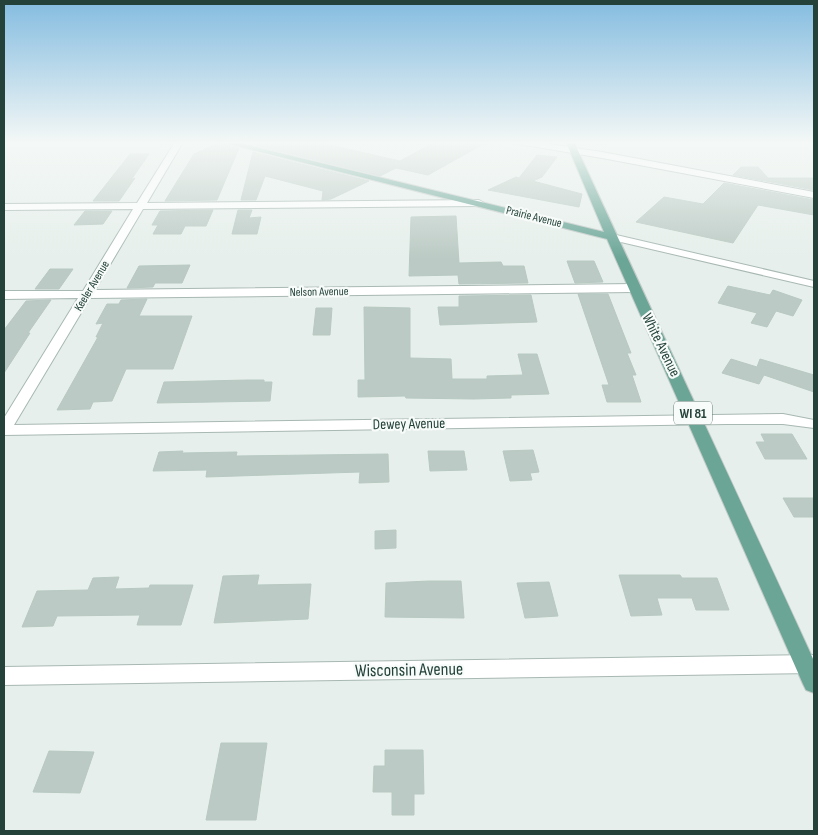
<svg xmlns="http://www.w3.org/2000/svg" width="818" height="835" font-family="'Sofia Sans Condensed',sans-serif">
  <rect width="100%" height="100%" fill="#e6efeb"/>
  <g fill="#bbcac4" stroke="#b8c9c2">
    <polygon points="256,142 317,142 400,161 435,142 487,142 428,175 396,168 380,176 255,145"/>
    <polygon points="219,143 239,148 217,200 165,201 194,154"/>
    <polygon points="253,152 369,181 331,199 322,200 323,191 265,176 256,200 241,200"/>
    <polygon points="130,154 149,154 131,180 135,178 119,201 93,201"/>
    <polygon points="537,155 557,157 542,177 533,181 582,194 579,207 488,190 516,177 519,178"/>
    <polygon points="741,167 758,167 768,178 814,178 814,190 733,175"/>
    <polygon points="724,183 814,200 814,215 758,205 733,243 636,222 664,197 703,204"/>
    <polygon points="213,210 206,226 185,226 181,234 153,234 158,225 152,225 160,211"/>
    <polygon points="238,210 252,210 249,218 261,217 257,234 232,234"/>
    <polygon points="85,211 112,211 103,224 74,225"/>
    <polygon points="456,216 459,263 501,262 503,266 524,266 528,283 459,284 458,275 409,276 411,217"/>
    <polygon points="567,261 594,261 603,282 575,283"/>
    <polygon points="190,265 182,283 155,283 153,287 127,288 139,266"/>
    <polygon points="50,269 73,269 59,289 35,289"/>
    <polygon points="728,286 770,295 773,290 802,300 793,316 776,311 767,327 751,323 757,313 718,303"/>
    <polygon points="578,294 608,294 631,353 627,353 636,375 632,375 641,402 607,402 602,385 609,385"/>
    <polygon points="531,295 537,322 440,325 438,307 459,307 459,296"/>
    <polygon points="147,299 139,316 192,316 173,369 126,369 112,401 93,402 90,409 57,410 98,337 96,337 103,323 96,324 107,304 119,304 121,300"/>
    <polygon points="51,300 28,333 30,333 4,373 4,330 26,301"/>
    <polygon points="364,307 410,308 410,358 451,359 452,379 487,379 487,376 523,375 518,354 537,354 549,394 511,395 511,398 474,399 406,398 405,396 358,397 358,380 365,380"/>
    <polygon points="316,308 332,308 330,335 313,335"/>
    <polygon points="731,359 757,367 760,359 814,375 814,392 764,375 759,384 722,373"/>
    <polygon points="248,380 264,380 264,382 272,382 270,401 157,403 164,382"/>
    <polygon points="761,434 792,434 807,459 765,459 756,442 765,442"/>
    <polygon points="533,450 539,472 530,473 532,480 510,481 503,451"/>
    <polygon points="183,451 182,453 237,452 236,456 388,454 389,482 359,483 360,472 206,477 207,470 153,471 159,452"/>
    <polygon points="428,451 464,451 467,470 430,471"/>
    <polygon points="783,498 814,498 814,517 794,517"/>
    <polygon points="396,530 396,548 375,549 375,531"/>
    <polygon points="259,575 257,585 311,584 308,619 214,623 223,576"/>
    <polygon points="619,575 680,575 682,578 717,578 729,610 696,610 692,598 657,598 662,615 631,616"/>
    <polygon points="119,577 115,589 149,588 150,585 193,585 181,625 137,625 140,615 57,616 53,626 22,627 37,591 88,590 93,578"/>
    <polygon points="429,581 461,581 464,618 385,617 386,583"/>
    <polygon points="549,582 558,616 525,618 517,583"/>
    <polygon points="221,743 267,743 256,820 206,820"/>
    <polygon points="385,750 423,750 424,794 414,794 414,815 392,815 392,792 373,792 374,766 385,766"/>
    <polygon points="49,751 94,752 80,793 33,792"/>
  </g>
  <g fill="none" stroke-linecap="round" stroke-linejoin="round">
    <g stroke="#a8b8b2" stroke-width="2">
      <g id="minor">
        <polygon points="175,142 183,142 147,203 479,200 484,203 479,206 143,209 95,290 634,284 640,288 634,292 90,298 14,425 783,414 814,420 814,428 783,424 727,424 4,435 4,418 78,298 4,299 4,291 83,291 133,209 4,210 4,204 137,203"/>
        <polygon points="515,142 535,142 602,152 814,192 814,198 602,158 519,144"/>
        <polygon points="612,234 814,281 814,287 608,239 607,237"/>
        <polygon points="814,655 814,673 4,685 4,667"/>
      </g>
    </g>
    <g stroke="#c2cac8" stroke-width="2">
      <path id="major" d="M221,142H235L604,232L566,142H574C653,315 735,488 814,661V693L806,690L803,684L607,239Z"/>
    </g>
    <use href="#minor" fill="#fff" fill-rule="evenodd"/>
    <use href="#major" fill="#6aa596" fill-rule="evenodd"/>
  </g>
  <linearGradient id="sky" x2="0" y2="1"><stop stop-color="#84bce0"/><stop offset="0.55" stop-color="#f4f8f6"/><stop offset="1" stop-color="#f4f8f6" stop-opacity="0"/></linearGradient>
  <rect width="818" height="259" fill="url(#sky)"/>
  <g text-anchor="middle" dominant-baseline="central" stroke-width="4.5" stroke-linejoin="round" paint-order="stroke">
    <g font-size="12" fill="#24423a" stroke="#f7fbf9">
      <text transform="translate(534 217) rotate(14)">Prairie Avenue</text>
      <text transform="translate(92 286) rotate(-59)">Keeler Avenue</text>
      <text transform="translate(319 292) rotate(-1)">Nelson Avenue</text>
    </g>
    <rect fill="#f7fbf9" stroke="#637a73" stroke-width="1" x="674" y="401.5" width="38" height="23" rx="4"/>
    <g font-size="14" font-weight="bold" fill="#24423a">
      <text x="693" y="413">WI 81</text>
    </g>
    <g font-size="15" fill="#24423a" stroke="#f7fbf9">
      <text transform="translate(661 345) rotate(64)">White Avenue</text>
      <text transform="translate(409 424) rotate(-1)">Dewey Avenue</text>
    </g>
    <g font-size="18" fill="#24423a" stroke="#f7fbf9">
      <text transform="translate(409 670) rotate(-1)">Wisconsin Avenue</text>
    </g>
  </g>
  <rect width="818" height="835" fill="none" stroke="#24423a" stroke-width="10"/>
</svg>
